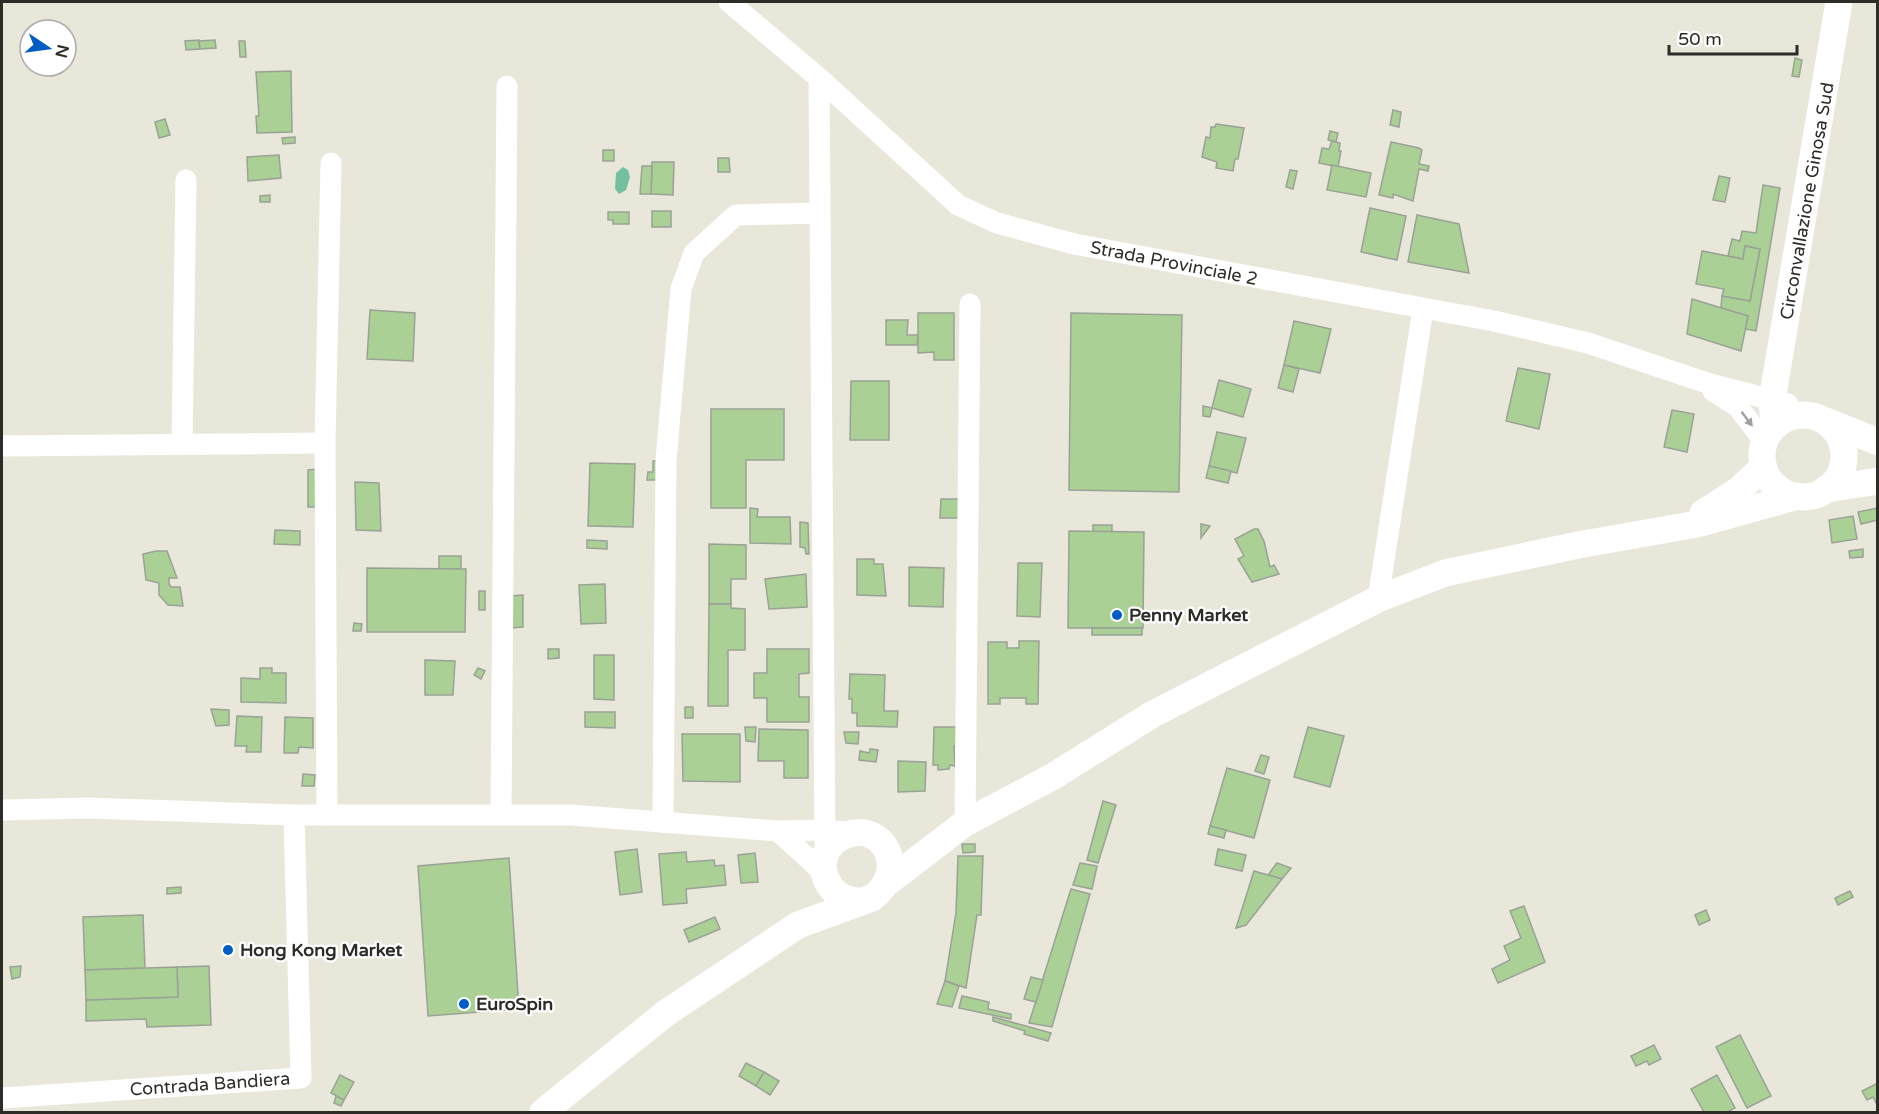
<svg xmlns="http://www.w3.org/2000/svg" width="1879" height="1114" font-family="'Varela Round',sans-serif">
  <rect width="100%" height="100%" fill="#e8e7da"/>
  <polygon fill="#73bfa0" points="623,167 628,170 630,177 626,190 619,194 615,189 616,173"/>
  <g fill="#aad096" stroke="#9aa297" stroke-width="1.5">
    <polygon points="199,40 200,49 186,50 185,41"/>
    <polygon points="215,40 216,48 200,49 199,41"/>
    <polygon points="239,41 245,41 246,57 240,57"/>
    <polygon points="1795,58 1802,60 1799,77 1792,76"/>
    <polygon points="291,71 292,132 257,133 256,116 259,116 256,72"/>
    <polygon points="1393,110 1401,112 1399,127 1390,125"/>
    <polygon points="165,119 170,135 159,138 155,122"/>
    <polygon points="1216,124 1244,128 1238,159 1235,159 1233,171 1216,168 1217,162 1202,157 1206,137 1210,138 1211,127 1215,127"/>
    <polygon points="1330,131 1338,133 1336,142 1328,140"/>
    <polygon points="295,137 295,143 283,144 282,138"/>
    <polygon points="1332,141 1340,143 1339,151 1341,151 1338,167 1319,163 1322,148 1329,149"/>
    <polygon points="1391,142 1419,148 1422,150 1419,164 1429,166 1428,171 1419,169 1413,201 1393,194 1393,198 1379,195"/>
    <rect x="603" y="150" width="11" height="11"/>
    <polygon points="279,155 281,178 248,181 247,157"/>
    <polygon points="718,158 729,158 730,172 718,172"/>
    <polygon points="652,162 674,162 673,195 651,194"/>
    <polygon points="1332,165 1371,173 1366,197 1327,190"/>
    <polygon points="642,166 652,166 651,194 640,194"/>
    <polygon points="1290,170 1297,171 1293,189 1286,187"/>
    <polygon points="1719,176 1730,178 1725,202 1713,200"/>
    <polygon points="1763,185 1780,188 1756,331 1745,329 1748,316 1721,308 1722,296 1750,301 1760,249 1745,246 1743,259 1728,256 1732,239 1740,241 1742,231 1756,233"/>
    <polygon points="270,195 270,202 260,202 260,196"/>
    <polygon points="1370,208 1406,216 1397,260 1361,252"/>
    <rect x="652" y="211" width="19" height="16"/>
    <polygon points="608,212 629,212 629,224 613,224 613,220 608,220"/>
    <polygon points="1417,215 1459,224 1469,273 1408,262"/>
    <polygon points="1745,246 1760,249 1750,301 1722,296 1724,289 1696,284 1702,251 1743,259"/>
    <polygon points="1692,299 1748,316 1741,351 1687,334"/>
    <polygon points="370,310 415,313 413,361 367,359"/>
    <polygon points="918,313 954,313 954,360 934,360 934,352 918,353"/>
    <polygon points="1071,313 1182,315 1179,492 1069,490"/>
    <polygon points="886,320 908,320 907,335 918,335 917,345 886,345"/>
    <polygon points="1294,321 1331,329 1320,373 1284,365"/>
    <polygon points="1284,365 1299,369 1293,392 1278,388"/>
    <polygon points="1518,368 1550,374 1539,429 1506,421"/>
    <polygon points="1219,380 1251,389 1243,417 1212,408"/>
    <polygon points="851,381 889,381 889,440 850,440"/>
    <polygon points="1203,406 1212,408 1210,417 1203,416"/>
    <polygon points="711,409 784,409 784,460 746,460 746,508 711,508"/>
    <polygon points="1672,410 1694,414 1687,452 1664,447"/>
    <polygon points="1217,432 1246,438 1237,473 1209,466"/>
    <polygon points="653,461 661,461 660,480 647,480 648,472 653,472"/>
    <polygon points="590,463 635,464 633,527 588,526"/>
    <polygon points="1209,466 1231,471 1228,483 1206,478"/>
    <polygon points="318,469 319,507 308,507 308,470"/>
    <polygon points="355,482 379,483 381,531 356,530"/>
    <polygon points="941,499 962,499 962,518 940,518"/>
    <polygon points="750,508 758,509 757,517 790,517 791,544 750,543"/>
    <polygon points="1878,508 1878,520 1861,524 1858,512"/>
    <polygon points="1853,516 1857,539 1832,543 1829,520"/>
    <polygon points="800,522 808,523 809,554 806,554 805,548 800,547"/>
    <polygon points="1201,524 1210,526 1201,538"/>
    <rect x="1093" y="525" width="19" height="7"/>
    <polygon points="1254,529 1258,529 1264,541 1270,567 1274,565 1279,574 1252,582 1238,559 1244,556 1235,539"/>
    <polygon points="275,530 300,531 300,545 274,544"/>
    <polygon points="1069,531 1144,532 1143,628 1068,628"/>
    <polygon points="587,540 607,541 607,549 587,548"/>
    <polygon points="709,544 746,545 746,579 731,579 731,604 709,604"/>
    <polygon points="1863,549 1863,557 1850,558 1849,551"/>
    <polygon points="156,551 167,551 177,578 169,578 169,584 171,587 180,587 183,606 168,605 159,595 159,583 146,580 143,554"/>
    <rect x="439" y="556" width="22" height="13"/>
    <polygon points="857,559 874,559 874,564 883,564 886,596 857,595"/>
    <polygon points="1018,563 1042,563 1040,617 1017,616"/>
    <polygon points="909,567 944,568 943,607 909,606"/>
    <polygon points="367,568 466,569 465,632 367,632"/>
    <polygon points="806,574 807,607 769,609 765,579"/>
    <polygon points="605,584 606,623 581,624 579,585"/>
    <rect x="479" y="591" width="6" height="19"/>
    <polygon points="523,595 523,627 511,628 511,596"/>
    <polygon points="709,604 731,604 731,608 745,609 745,650 728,650 728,706 708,706"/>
    <polygon points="354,623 362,624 361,631 353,631"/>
    <rect x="1092" y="628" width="50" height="7"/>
    <polygon points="1019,641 1039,641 1038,704 1026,704 1026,698 1000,698 1000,704 988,704 988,642 1007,642 1007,648 1019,648"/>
    <polygon points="548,649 559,649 559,658 548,659"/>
    <polygon points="767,649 809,649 809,673 799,674 799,697 809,697 809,722 767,722 767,698 754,698 754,673 767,673"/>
    <polygon points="594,655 614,655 614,700 594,699"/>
    <polygon points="425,660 455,661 453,695 425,695"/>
    <polygon points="260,668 272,668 272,673 286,673 286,703 241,702 241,678 260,679"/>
    <polygon points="478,668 485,671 481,679 474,675"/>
    <polygon points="850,674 885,675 884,711 898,711 897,727 857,726 857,713 852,713 852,699 849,699"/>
    <rect x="685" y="707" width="8" height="11"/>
    <polygon points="211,709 229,710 229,725 216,726"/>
    <polygon points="585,712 615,712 615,728 585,727"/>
    <polygon points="237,716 262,717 261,752 246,752 247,746 235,746"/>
    <polygon points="285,717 313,718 313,748 299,747 298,753 284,753"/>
    <polygon points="745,727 756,727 755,742 746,741"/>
    <polygon points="934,727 961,727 959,746 954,746 955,766 950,765 949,769 938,770 938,765 933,765"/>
    <polygon points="1308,727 1344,736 1330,787 1294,777"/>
    <polygon points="759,729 808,730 808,778 784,778 784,761 758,761"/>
    <polygon points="844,732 859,732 858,744 846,743"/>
    <polygon points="682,734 740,734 740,782 683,781"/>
    <polygon points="870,749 878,750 876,762 859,760 860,751 869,753"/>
    <polygon points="1261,755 1269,757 1264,774 1255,771"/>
    <polygon points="898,761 926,762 925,791 898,792"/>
    <polygon points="1227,768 1270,780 1254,838 1210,826"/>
    <polygon points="303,774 315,775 314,786 302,786"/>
    <polygon points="1103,801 1116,805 1098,863 1087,860"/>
    <polygon points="1210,826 1226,830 1224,838 1208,834"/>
    <polygon points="962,844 975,844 975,852 963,853"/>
    <polygon points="637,849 642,892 620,895 615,852"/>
    <polygon points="1218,849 1246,855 1242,871 1215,865"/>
    <polygon points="686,852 687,862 714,860 715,866 724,865 726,885 686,889 687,903 663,905 659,854"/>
    <polygon points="755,853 758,882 741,883 738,855"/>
    <polygon points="958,856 983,856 981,915 977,915 966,988 945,981 956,913"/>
    <polygon points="509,858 519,1009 428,1016 418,866"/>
    <polygon points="1080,863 1097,866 1092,889 1073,885"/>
    <polygon points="1277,863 1291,868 1282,879 1268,875"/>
    <polygon points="1254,871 1282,879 1246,925 1236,928"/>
    <polygon points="181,887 181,893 167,894 167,888"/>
    <polygon points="1071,889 1090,894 1052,1027 1029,1023"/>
    <polygon points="1850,891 1853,897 1838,905 1835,898"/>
    <polygon points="1524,906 1545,962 1498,983 1492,969 1510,960 1504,946 1521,938 1510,911"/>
    <polygon points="1706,910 1710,920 1699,925 1695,915"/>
    <polygon points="143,915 145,968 85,970 83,917"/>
    <polygon points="715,917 720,929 689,942 684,930"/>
    <polygon points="21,966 20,977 12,979 10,967"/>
    <polygon points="209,966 211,1025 147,1027 146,1019 86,1021 86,1000 178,997 177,967"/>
    <polygon points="177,967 178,997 86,1000 85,970"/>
    <polygon points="1031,977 1043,980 1036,1002 1024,999"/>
    <polygon points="945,981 959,986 952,1007 937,1004"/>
    <polygon points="962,996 989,1002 988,1009 1011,1014 1011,1019 959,1008"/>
    <polygon points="993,1017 1051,1033 1048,1041 1024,1034 1025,1031 993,1021"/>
    <polygon points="1740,1035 1771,1096 1747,1108 1716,1047"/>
    <polygon points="1654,1045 1661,1059 1649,1065 1647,1061 1636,1066 1631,1056"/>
    <polygon points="746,1063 764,1072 756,1086 739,1076"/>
    <polygon points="764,1072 779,1081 770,1095 756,1086"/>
    <polygon points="340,1075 354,1082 344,1100 331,1093"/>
    <polygon points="1717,1075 1735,1108 1727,1112 1704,1112 1691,1089"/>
    <polygon points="1878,1083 1878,1107 1873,1097 1867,1100 1862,1091"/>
    <polygon points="336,1096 344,1100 341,1106 334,1103"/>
  </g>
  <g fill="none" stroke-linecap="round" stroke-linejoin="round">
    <g stroke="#fff" stroke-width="21">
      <polyline points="729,2 819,78 958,205 997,223 1074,244 1494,321 1588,343 1710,384 1788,404"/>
      <polyline points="819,78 825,843"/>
      <polyline points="1713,391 1738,407 1764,441"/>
      <polyline points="182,444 186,180"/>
      <polyline points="2,446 325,443"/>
      <polyline points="1378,599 1423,309"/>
      <polyline points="2,810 87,808 294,815 571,815 778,831 824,830 855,833"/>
      <polyline points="501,813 507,86"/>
      <polyline points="327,815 325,443 331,163"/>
      <polyline points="663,822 666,460 681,289 694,253 736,215 819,213"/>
      <polyline points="965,823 970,304"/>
      <polyline points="778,831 824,873"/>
      <polyline points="2,1098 301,1078 294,815"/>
    </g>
    <g stroke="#fff" stroke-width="27">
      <circle cx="1803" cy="456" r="41"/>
      <polyline points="1826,421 1878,442"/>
      <polyline points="1774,426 1772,400 1839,2"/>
      <polyline points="1826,489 1878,481"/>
      <polyline points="1703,513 1739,490 1763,467"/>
      <polyline points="888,882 965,823 1052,777 1153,714 1378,599 1445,573 1578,545 1697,524 1798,496"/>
      <path d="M543,1112L666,1013L798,925L872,898C909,871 884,821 846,835C808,849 821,902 861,901"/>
    </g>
  </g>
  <defs><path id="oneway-solid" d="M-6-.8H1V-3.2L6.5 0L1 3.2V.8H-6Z" transform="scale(1.5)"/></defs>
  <use fill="#a0a09e" href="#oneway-solid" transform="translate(1747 419) rotate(53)"/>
  <g fill="#005cc5" stroke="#fff" stroke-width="2">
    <circle cx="1117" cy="615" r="6"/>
    <circle cx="228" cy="950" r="6"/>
    <circle cx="464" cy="1004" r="6"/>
  </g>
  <g text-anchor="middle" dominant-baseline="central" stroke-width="4.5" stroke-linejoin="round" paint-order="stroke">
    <g font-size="18" fill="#2d2c27" stroke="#fff">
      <text transform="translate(1807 201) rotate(-80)">Circonvallazione Ginosa Sud</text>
      <text transform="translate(1174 263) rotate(11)">Strada Provinciale 2</text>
      <text transform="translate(210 1084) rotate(-4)">Contrada Bandiera</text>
    </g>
    <g font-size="18" font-weight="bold" fill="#2d2c27" stroke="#fff" text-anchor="start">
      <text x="1129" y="615">Penny Market</text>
      <text x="240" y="950">Hong Kong Market</text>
      <text x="476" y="1004">EuroSpin</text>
    </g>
  </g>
  <rect width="1879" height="1114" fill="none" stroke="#2d2c27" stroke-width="6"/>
  <g transform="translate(48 48) rotate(103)"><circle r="28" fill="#ffffff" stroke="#ababa9" stroke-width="1.5"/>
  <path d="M0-4.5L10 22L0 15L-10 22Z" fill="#005cc5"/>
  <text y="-9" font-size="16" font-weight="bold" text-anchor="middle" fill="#2d2c27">N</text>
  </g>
  <path d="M1669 45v9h128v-9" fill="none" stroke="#2d2c27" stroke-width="3"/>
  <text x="1678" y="45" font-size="18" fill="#2d2c27" stroke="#ffffff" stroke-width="4.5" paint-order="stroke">50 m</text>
</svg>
